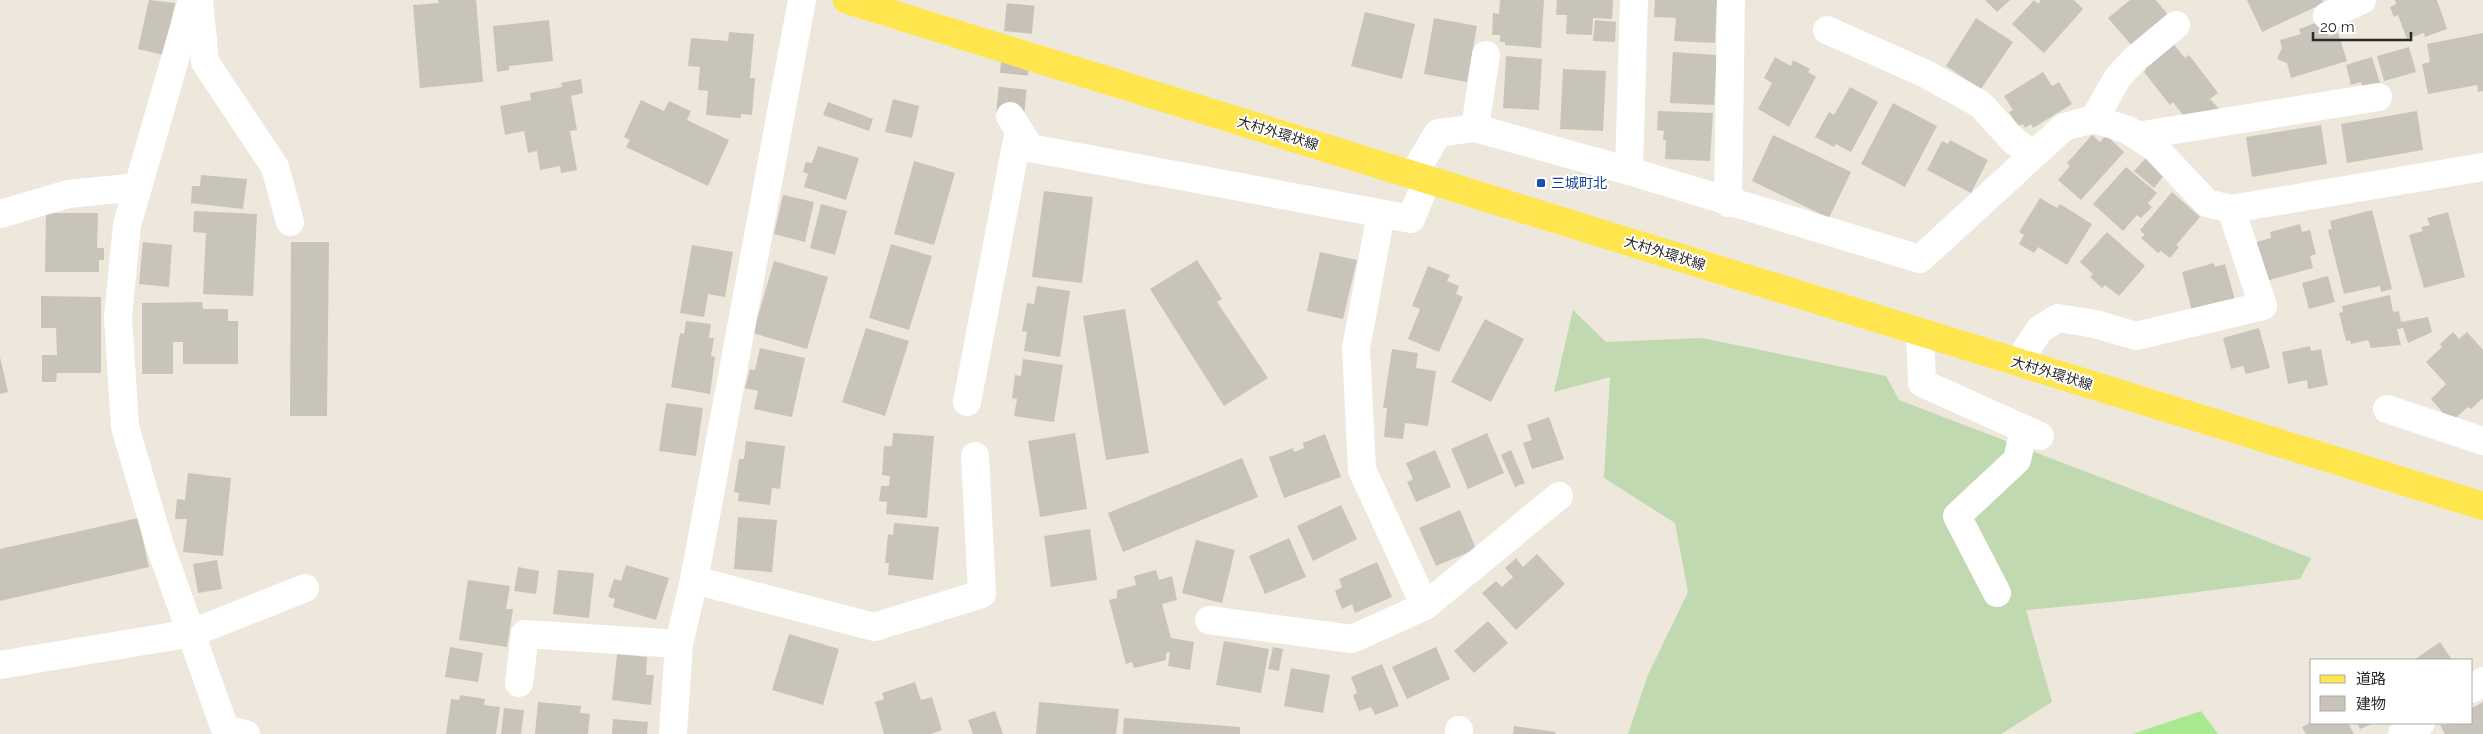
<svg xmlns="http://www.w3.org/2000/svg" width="2483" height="734" font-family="Raleway,'Noto Sans JP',sans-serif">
  <rect width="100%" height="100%" fill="#eee7db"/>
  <polygon fill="#a7ea91" points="2201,711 2218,734 2132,734"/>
  <polygon fill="#c0d9b0" points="1573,310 1606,342 1702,338 1886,376 1899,400 2311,558 2300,579 2142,599 2026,610 2052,702 2001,734 1628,734 1648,675 1688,592 1675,523 1604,478 1610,377 1554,392"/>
  <g fill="#c9c4ba">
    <polygon points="149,0 175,3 164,55 138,49"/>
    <polygon points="438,0 476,0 483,82 420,88 413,5 439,3"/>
    <polygon points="1500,0 1544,0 1541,48 1505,45 1505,42 1500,42 1500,35 1492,35 1493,13 1499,14"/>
    <polygon points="1557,0 1613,0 1612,19 1593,18 1592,35 1566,34 1567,15 1556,15"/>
    <polygon points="1655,0 1717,0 1715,43 1674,41 1676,18 1654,17"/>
    <polygon points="1985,0 2010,0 1997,12"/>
    <polygon points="2034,0 2038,4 2041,0 2074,0 2083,9 2044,53 2012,24"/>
    <polygon points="2130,0 2156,0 2169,16 2133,47 2108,18"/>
    <polygon points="2247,0 2322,0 2324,3 2262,32"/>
    <polygon points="2395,0 2437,0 2447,29 2425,37 2424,33 2407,39 2398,15 2394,17 2390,7 2396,4"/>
    <polygon points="1365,12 1415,24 1402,79 1351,66"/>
    <polygon points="1434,18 1477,26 1467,82 1424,74"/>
    <polygon points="1976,18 2013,42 1981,89 1946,66"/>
    <polygon points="549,20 553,61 509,66 509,70 497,72 493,26"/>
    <polygon points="1595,20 1616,22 1615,42 1593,41"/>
    <polygon points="2324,20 2329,36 2338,33 2347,61 2291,78 2287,63 2277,59 2282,48 2280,40 2301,34 2299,29"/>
    <polygon points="729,32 754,34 750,78 755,78 752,115 741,114 741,118 706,115 708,91 698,90 700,67 688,66 691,38 728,41"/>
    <polygon points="2483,33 2483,91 2478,92 2477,85 2428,94 2422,64 2430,62 2427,44"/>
    <polygon points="2172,42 2185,58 2189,55 2218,93 2210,99 2222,112 2198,118 2193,113 2186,119 2173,102 2170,105 2144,72 2146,70 2142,66"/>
    <polygon points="2409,47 2416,72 2384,81 2377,56"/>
    <polygon points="1673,52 1717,55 1714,105 1670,103"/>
    <polygon points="1506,56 1542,59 1539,110 1503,108"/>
    <polygon points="1775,57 1791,66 1793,60 1810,69 1808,72 1816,77 1789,127 1758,109 1772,83 1764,78"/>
    <polygon points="2372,57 2380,83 2362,88 2361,82 2351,85 2346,65"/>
    <polygon points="1563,69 1606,71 1603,131 1560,129"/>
    <polygon points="2043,72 2052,86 2059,82 2072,104 2033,128 2031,124 2025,128 2023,124 2018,126 2009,112 2013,110 2004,96"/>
    <polygon points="581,79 583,93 571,96 577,130 570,131 577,170 561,173 560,166 540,170 537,151 528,153 524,131 505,135 500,106 531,100 530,93 562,87 561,83"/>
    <polygon points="1850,87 1878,102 1851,152 1836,144 1834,147 1815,137 1829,112 1834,115"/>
    <polygon points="893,99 919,106 912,138 885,132"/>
    <polygon points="641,100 664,111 669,101 691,111 687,120 729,140 708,186 626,147 630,140 624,137"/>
    <polygon points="828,102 873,119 869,131 823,115"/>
    <polygon points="1893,103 1937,126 1905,187 1861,164"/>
    <polygon points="1658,111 1713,113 1710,161 1665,159 1666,140 1663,140 1664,131 1657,130"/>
    <polygon points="2417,111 2423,150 2347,163 2341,124"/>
    <polygon points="2321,125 2327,164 2252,177 2246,137"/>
    <polygon points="1773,135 1851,172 1829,218 1752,181"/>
    <polygon points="2092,135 2100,142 2106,135 2124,152 2081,200 2058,180 2070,166 2067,163"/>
    <polygon points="1950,140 1988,160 1971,193 1927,170 1942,141 1948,144"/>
    <polygon points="818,146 859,158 846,200 804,187 808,174 803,172 806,162 812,163"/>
    <polygon points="2146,158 2165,174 2154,188 2134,171"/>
    <polygon points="914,161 955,173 934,245 894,234"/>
    <polygon points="2126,167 2157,193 2148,203 2152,207 2141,218 2137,215 2123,231 2093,204"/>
    <polygon points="201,175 247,179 243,209 191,203 192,186 200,186"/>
    <polygon points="1044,191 1093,197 1082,283 1032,277"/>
    <polygon points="2172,192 2200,217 2176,245 2179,247 2170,258 2161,251 2158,253 2141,238 2145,235 2140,230"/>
    <polygon points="783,195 814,202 805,242 774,234"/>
    <polygon points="2040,198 2057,208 2060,204 2092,224 2067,265 2038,247 2034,253 2019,244 2024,235 2019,232"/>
    <polygon points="821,204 847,211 835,255 810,248"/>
    <polygon points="2372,210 2392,289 2381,292 2380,286 2344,294 2328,230 2332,229 2330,221"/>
    <polygon points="194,211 257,214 253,296 203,294 206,233 193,232"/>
    <polygon points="2448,212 2465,277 2424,288 2409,235 2423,231 2421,227 2430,225 2427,218"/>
    <polygon points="46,213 98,213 97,248 104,248 104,260 99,260 99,272 45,272"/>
    <polygon points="2300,224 2302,232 2310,230 2316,254 2310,256 2313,268 2266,281 2256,242 2271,238 2270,232"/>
    <polygon points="2107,232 2145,266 2119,296 2105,285 2102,288 2090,277 2093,274 2080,262"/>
    <polygon points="143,242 172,245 169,287 139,284"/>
    <polygon points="291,242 329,242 327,416 290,416"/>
    <polygon points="891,244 932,256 909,330 869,318"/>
    <polygon points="692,245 733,252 725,297 708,294 704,317 680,313"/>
    <polygon points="1320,252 1357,260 1343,319 1307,311"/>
    <polygon points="1197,260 1222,299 1217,302 1268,378 1224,406 1150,289"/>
    <polygon points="774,261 828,277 807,349 753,333"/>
    <polygon points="2214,263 2215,267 2225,264 2235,300 2192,311 2182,272"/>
    <polygon points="1428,266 1450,275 1447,281 1459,286 1456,294 1463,297 1439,352 1408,339 1420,309 1412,306"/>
    <polygon points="2328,276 2335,302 2309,309 2302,283"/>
    <polygon points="1037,286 1070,291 1060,357 1024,351 1027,332 1022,331 1027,303 1034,304"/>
    <polygon points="2390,295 2393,312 2399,311 2401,322 2428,317 2432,332 2408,343 2403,328 2397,329 2401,345 2371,348 2368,340 2351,344 2350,340 2346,341 2339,313 2343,312 2342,306"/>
    <polygon points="41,296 101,297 101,373 57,373 56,382 42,382 42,355 57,355 56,328 41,328"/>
    <polygon points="202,302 203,309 228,309 228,321 238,321 238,364 183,364 183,342 173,342 173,374 142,374 142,303"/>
    <polygon points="1125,309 1149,453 1106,460 1083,316"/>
    <polygon points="1485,319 1524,339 1491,402 1451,382"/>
    <polygon points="686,321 711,324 709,338 714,338 711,356 715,357 710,394 671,387 680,333 684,334"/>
    <polygon points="866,328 909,341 885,416 842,402"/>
    <polygon points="2259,328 2270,368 2246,374 2243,366 2231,369 2223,338"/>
    <polygon points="2453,332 2459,339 2467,332 2483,350 2483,398 2471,409 2468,407 2451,422 2431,399 2446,384 2426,362 2442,347 2440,344"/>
    <polygon points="2310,346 2311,351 2321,349 2328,385 2308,389 2307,380 2288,384 2282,352"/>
    <polygon points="760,348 805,358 792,417 754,409 758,391 745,388 750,369 755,370"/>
    <polygon points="1392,349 1418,353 1416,368 1436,371 1428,426 1405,423 1403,439 1384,437 1387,408 1383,408"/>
    <polygon points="0,357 8,392 0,394"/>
    <polygon points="1023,359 1063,365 1054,422 1014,416 1017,399 1012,398 1015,375 1021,376"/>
    <polygon points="666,403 703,408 696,456 659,451"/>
    <polygon points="1549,417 1564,459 1532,469 1523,443 1532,440 1527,425"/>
    <polygon points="893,433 934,436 927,518 886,514 887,502 879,501 881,486 889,486 890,476 882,475 884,446 892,446"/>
    <polygon points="1075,433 1087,509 1040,517 1028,441"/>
    <polygon points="1487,433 1504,473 1468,489 1451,449"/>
    <polygon points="1325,434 1341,477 1284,498 1269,457 1293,448 1294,452 1304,448 1303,443"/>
    <polygon points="746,441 785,446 780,489 772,488 770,505 738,501 739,493 734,492 739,459 744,459"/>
    <polygon points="1435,450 1451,487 1416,502 1407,482 1413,479 1406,463"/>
    <polygon points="1511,450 1525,483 1515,487 1501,455"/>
    <polygon points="1242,458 1258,497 1123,552 1108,513"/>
    <polygon points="188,473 231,478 223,556 183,552 187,519 175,519 177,499 185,500"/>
    <polygon points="1341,505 1357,539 1313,561 1297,526"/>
    <polygon points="1460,510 1476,549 1436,566 1419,528"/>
    <polygon points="738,517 777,520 772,572 734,569"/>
    <polygon points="138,518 149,567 0,601 0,549"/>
    <polygon points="894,523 939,527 933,580 888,575 889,563 885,563 888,534 893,535"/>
    <polygon points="1090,529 1097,580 1051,587 1044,536"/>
    <polygon points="1289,538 1306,577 1265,594 1249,556"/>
    <polygon points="1196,540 1235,550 1222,603 1182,593"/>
    <polygon points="1537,554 1565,584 1516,630 1482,593 1496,581 1502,587 1513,577 1505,568 1516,558 1523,567"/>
    <polygon points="217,560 222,589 198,593 193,564"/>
    <polygon points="1377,562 1392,597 1355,613 1352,604 1342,609 1335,591 1342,587 1339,579"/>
    <polygon points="626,565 669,578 656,620 613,607 615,599 608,597 614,579 621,581"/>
    <polygon points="518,567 539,571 536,594 514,591"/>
    <polygon points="558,570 594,573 589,618 553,614"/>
    <polygon points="1156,570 1159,580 1172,576 1177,600 1162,604 1171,638 1194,642 1190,670 1168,666 1170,652 1166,653 1166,660 1134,668 1132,662 1126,664 1109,600 1117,598 1117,590 1136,585 1134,576"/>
    <polygon points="468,580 510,586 506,609 513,609 507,647 459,640"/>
    <polygon points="1488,621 1508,643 1474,673 1454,651"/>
    <polygon points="789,634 839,649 823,705 772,690"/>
    <polygon points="1224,641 1269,649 1261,693 1216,685"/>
    <polygon points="2440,642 2452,660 2414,660"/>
    <polygon points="450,647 483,653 478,682 445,677"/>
    <polygon points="1273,647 1283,649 1279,671 1268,669"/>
    <polygon points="1436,647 1450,679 1407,699 1392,667"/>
    <polygon points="617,654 647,657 646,675 654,675 651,705 612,700"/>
    <polygon points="1382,664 1399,706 1375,715 1371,707 1359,711 1353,695 1357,693 1351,677"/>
    <polygon points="1291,668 1330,675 1323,713 1284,706"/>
    <polygon points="915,682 921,700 932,697 942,730 931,734 884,734 875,702 884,699 882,693"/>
    <polygon points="460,695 485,699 484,705 500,707 496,734 446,734 451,699 459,700"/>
    <polygon points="538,702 581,706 580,713 590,714 588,734 535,734"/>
    <polygon points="1039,702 1119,709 1116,734 1036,734"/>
    <polygon points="2483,702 2483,734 2445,734 2440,725 2472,723 2472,708"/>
    <polygon points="504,708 524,710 521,734 501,734"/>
    <polygon points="995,711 1003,734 973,734 968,720"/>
    <polygon points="1124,718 1240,727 1240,734 1123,734"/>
    <polygon points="613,719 648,722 647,734 612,734"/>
    <polygon points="2312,722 2348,723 2354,734 2306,734 2302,727"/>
    <polygon points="2357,723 2374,723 2360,729"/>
    <polygon points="1514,726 1556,732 1555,734 1513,734"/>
  </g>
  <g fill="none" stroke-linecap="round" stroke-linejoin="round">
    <polyline stroke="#c7c1b8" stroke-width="28" stroke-dasharray="28 14" stroke-linecap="butt" points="1010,116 1021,0"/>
    <g stroke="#fff" stroke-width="28">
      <polyline points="192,0 127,225 118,317 125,427 160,546 225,729 246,734"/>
      <polyline points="199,0 205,62 275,167 290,222"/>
      <polyline points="2327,16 2362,0"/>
      <polyline points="1827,30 1926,74 1980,104 2014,141 2033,154"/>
      <polyline points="1010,116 1030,148 1411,219 1427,180"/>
      <polyline points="2094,119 2118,77 2134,60 2176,25"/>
      <polyline points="1475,128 1486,55"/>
      <polyline points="2137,136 2378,97"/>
      <polyline points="1629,171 1634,0"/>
      <polyline points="1413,175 1438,133 1475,128 1629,171 1920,259 2064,127 2094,119 2128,130 2154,147 2207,203 2231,209 2483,167"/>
      <polyline points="1728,203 1731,0"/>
      <polyline points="0,214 68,194 138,187"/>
      <polyline points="1920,332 1922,383 2040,436"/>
      <polyline points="2018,362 2040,329 2058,318 2095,324 2136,336 2263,306 2231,209"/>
      <polyline points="967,402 1019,130"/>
      <polyline points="2387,409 2483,441"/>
      <polyline points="694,580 874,627 982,594 975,456"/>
      <polyline points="1997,593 1957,516 2017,460 2024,429"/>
      <polyline points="1425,606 1559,496"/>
      <polyline points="1209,620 1352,639 1425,606 1362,470 1356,348 1381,214"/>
      <polyline points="0,665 192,633 305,588"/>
      <polyline points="519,683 525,634 679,644"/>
      <polyline points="2472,689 2483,681"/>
      <polyline points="673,734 679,644 694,580 802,0"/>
      <polyline points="1459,734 1459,730"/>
      <polyline points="2402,734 2421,723"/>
    </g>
    <polyline stroke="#ffe64f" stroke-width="28" points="847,0 2483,506"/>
  </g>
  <rect fill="#1a4fb4" stroke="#fff" stroke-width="2" x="1536" y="178" width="10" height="10" rx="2.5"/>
  <g text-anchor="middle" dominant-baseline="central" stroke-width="4" stroke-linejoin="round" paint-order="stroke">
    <g font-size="14" fill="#2a2a2a" stroke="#fff">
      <text transform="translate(1278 133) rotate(17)">大村外環状線</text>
      <text transform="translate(1665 253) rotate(17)">大村外環状線</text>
      <text transform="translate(2052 373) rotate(17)">大村外環状線</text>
    </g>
    <g font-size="14" fill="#164399" stroke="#fff" text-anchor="start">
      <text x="1551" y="183">三城町北</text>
    </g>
  </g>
  <rect x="2310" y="659" width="162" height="65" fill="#ffffff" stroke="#aaaaaa"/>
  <rect x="2320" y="675" width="25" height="8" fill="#ffe64f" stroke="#aaaaaa"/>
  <text x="2356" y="684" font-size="15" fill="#2a2a2a">道路</text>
  <rect x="2320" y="696" width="25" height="15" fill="#c9c4ba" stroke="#aaaaaa"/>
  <text x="2356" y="709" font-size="15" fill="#2a2a2a">建物</text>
  <path d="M2313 32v8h98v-8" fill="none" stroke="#2a2a2a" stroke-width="2.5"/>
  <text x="2320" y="32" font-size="15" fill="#2a2a2a" stroke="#ffffff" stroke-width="4" paint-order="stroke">20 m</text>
</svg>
